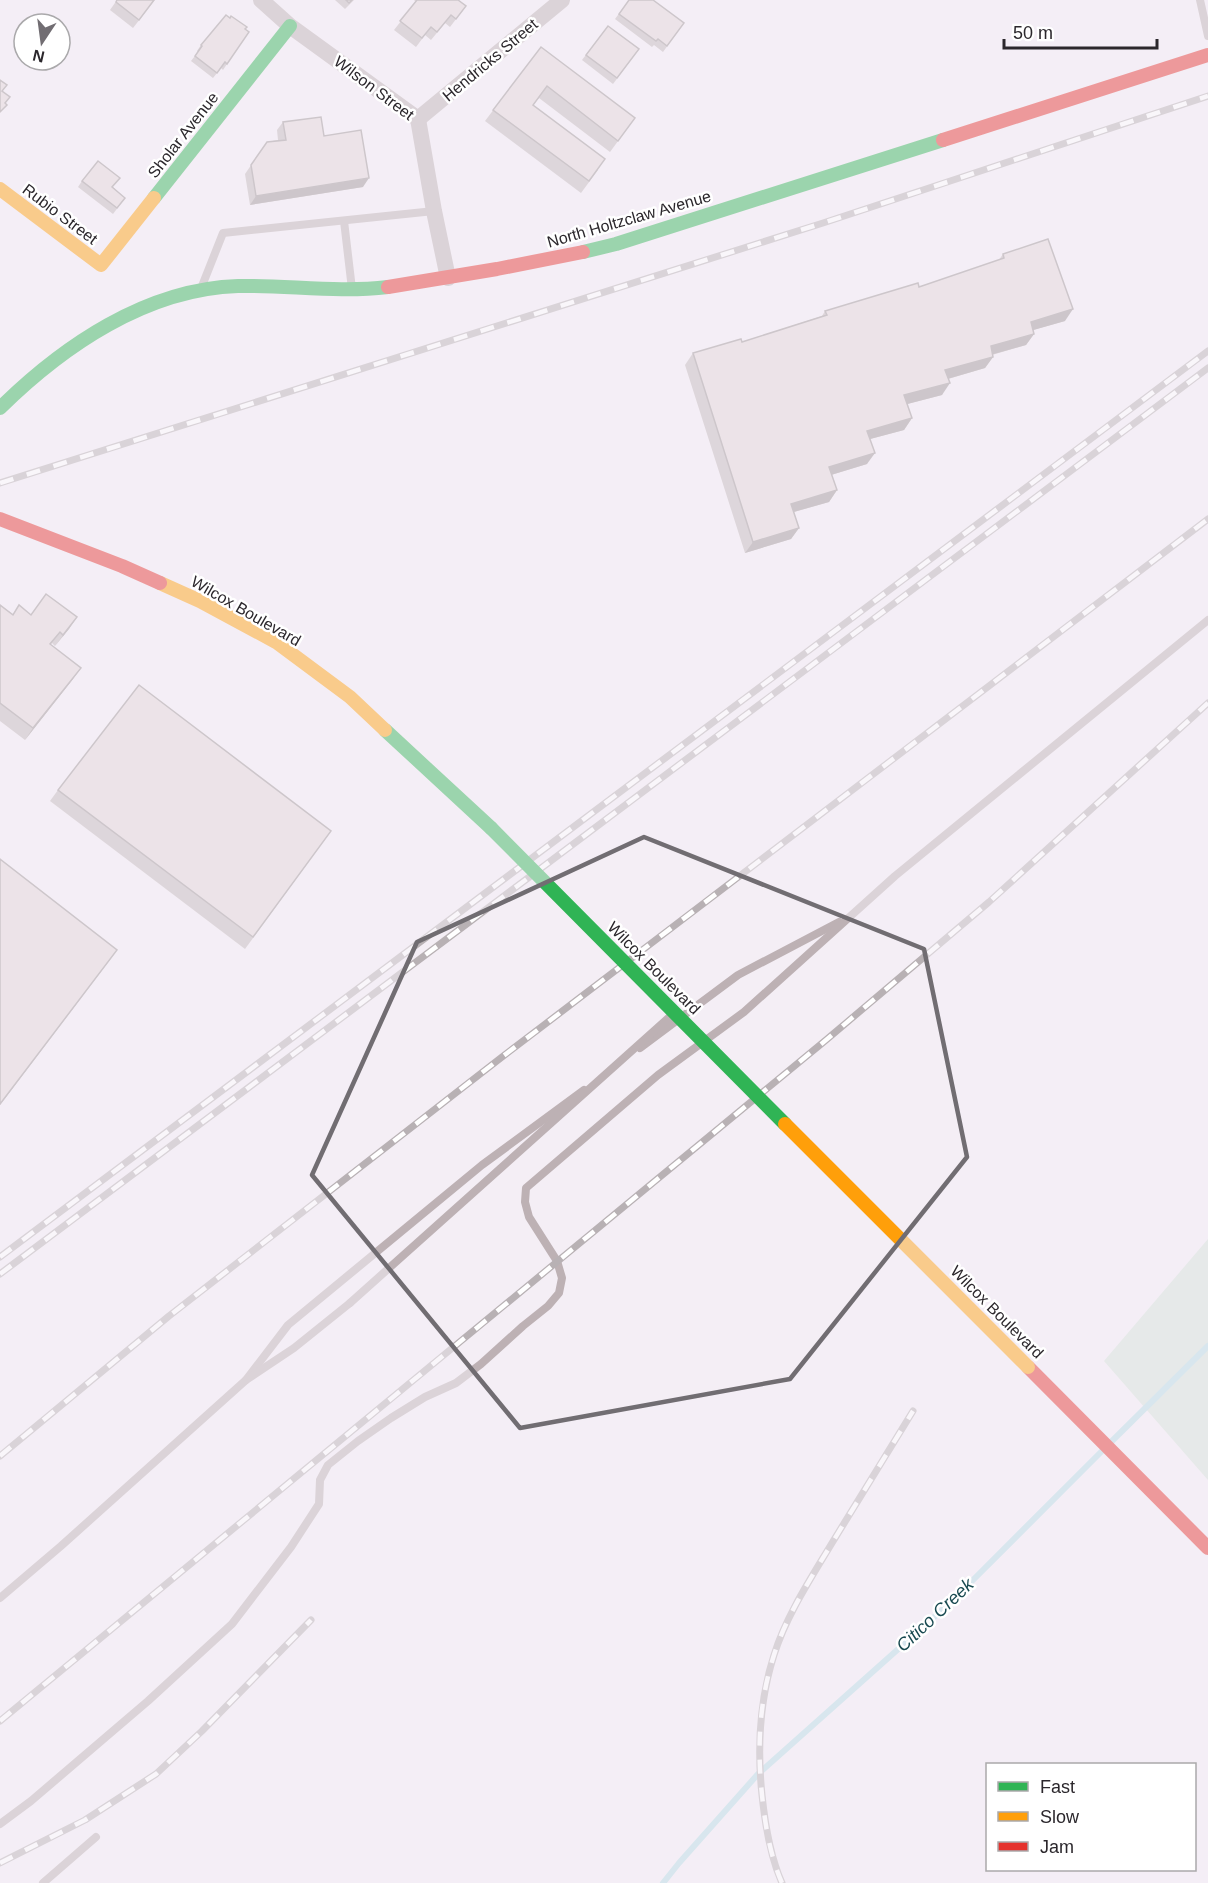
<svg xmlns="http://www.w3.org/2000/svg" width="1208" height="1883" font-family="Arial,sans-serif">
  <rect width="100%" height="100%" fill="#f4eef5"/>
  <polygon fill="#d4e2d9" points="1208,1239 1208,1480 1104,1361"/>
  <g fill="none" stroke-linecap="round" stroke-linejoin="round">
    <g stroke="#b6dce4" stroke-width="6">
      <polyline points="1110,1443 1208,1346"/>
      <polyline points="663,1883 679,1863 758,1774 951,1602 1103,1450"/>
    </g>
    <g stroke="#bdb1b4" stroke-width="8">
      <polyline points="1200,0 1208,36"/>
      <polyline points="344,221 352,289"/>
      <polyline points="202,286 223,233 434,211"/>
      <polyline points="640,1048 738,975 839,922"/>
      <polyline points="246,1380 288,1325 482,1165 584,1090"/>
      <polyline points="0,1598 61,1546 246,1380 294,1348 350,1303"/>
      <polyline points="0,1824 31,1801 148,1701 232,1624 291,1547 319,1504 320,1480 328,1465 358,1441 391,1418 425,1397 456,1383 481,1364 523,1326 548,1306 559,1293 562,1278 557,1261 529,1217 525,1202 526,1188 658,1075 744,1012 895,876 1208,620"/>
      <polyline points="43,1883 96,1837"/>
    </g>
    <g stroke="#bdb1b4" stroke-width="16">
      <polyline points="261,0 290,26 418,119 434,211 448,278"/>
      <polyline points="418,119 562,0"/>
    </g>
    <g stroke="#30b455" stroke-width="14">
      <polyline points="154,198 290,26"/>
      <polyline points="583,252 616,244 943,140"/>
      <path d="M0,408C63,346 146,289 238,286C288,285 337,293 388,287"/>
      <polyline points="385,730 491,828"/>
    </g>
    <g stroke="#ff9f0a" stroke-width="14">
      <polyline points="0,189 101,265 154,198"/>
      <polyline points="160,583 200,601 276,642 350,697 385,730"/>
    </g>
    <g stroke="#e5322d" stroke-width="14">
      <polyline points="943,140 1208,55"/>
      <polyline points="388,287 497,269 583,252"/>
      <polyline points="0,519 122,566 160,583"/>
      <polyline points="1028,1367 1208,1548"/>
    </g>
    <g stroke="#b8b1b4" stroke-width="7">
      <g id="rail">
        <polyline points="0,483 823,223 1208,96"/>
        <polyline points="0,1257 1208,351"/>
        <polyline points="0,1274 1208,368"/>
        <polyline points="0,1456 169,1316 502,1057 1208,519"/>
        <polyline points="0,1721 826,1040 989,902 1208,703"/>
        <polyline points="0,1863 85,1820 156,1774 202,1731 311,1620"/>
        <path d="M782,1883C770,1856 765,1824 762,1795C757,1747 759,1702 774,1655C786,1616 811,1578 832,1543C859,1499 886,1455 913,1411"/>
      </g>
    </g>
    <use href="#rail" stroke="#fff" stroke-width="4.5" stroke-dasharray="14" stroke-linecap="butt"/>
    <polyline stroke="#bdb1b4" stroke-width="8" points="350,1303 674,1013"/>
    <polyline stroke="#30b455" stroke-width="14" points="491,828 785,1124"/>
    <polyline stroke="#ff9f0a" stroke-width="14" points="785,1124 1028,1367"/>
  </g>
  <g fill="#c2b8ba">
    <polygon points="117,0 155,0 133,28 110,10"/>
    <polygon points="335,0 354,0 345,9"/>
    <polygon points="414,0 458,0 466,6 450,27 445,23 431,40 425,35 416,47 394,30 416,2"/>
    <polygon points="629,0 684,23 663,52 654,45 652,47 615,19"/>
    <polygon points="608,26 639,49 613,84 582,60"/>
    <polygon points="245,29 227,64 223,70 221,68 213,78 191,61 198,52 197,51 201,45"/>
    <polygon points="541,47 635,118 610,152 539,98 533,105 598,170 581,193 485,121"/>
    <polygon points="283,122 324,136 363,187 250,205 245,174 267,142 278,140 277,130"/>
    <polygon points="82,181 113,187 125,198 113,214 78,187"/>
    <polygon points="1003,254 1065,321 1033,330 1034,334 1026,345 992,355 993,357 985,368 948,379 942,395 907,404 912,418 904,430 870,439 867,464 831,475 837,490 829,502 794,512 799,528 791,539 745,553 685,365 693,353 742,342 822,316 825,311 919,287 999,260"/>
    <polygon points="0,605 13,614 19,605 31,615 77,617 55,646 52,643 50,645 73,679 25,740 0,721"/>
    <polygon points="58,790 331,831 245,949 50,801"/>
  </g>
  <g fill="#9e9697">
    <polygon points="369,178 363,187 250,205 256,196"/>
    <polygon points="1073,309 1065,321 1023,333 1031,322"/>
    <polygon points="1034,334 1026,345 983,357 991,346"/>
    <polygon points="993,357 985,368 937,382 945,370"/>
    <polygon points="950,383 942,395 896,407 904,395"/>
    <polygon points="912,418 904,430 859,442 867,431"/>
    <polygon points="875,453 867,464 821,478 829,467"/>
    <polygon points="837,490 829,502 783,515 791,504"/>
    <polygon points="799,528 791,539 745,553 753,542"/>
    <polygon points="77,617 69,629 55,646 63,635"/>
    <polygon points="81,668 73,679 25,740 33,728"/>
    <polygon points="117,950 109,961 0,1105 0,1104"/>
  </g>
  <g fill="#e2d6d8" stroke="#9e9697" stroke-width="1.5">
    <polygon points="117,0 154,0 139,20 116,2"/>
    <polygon points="346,0 352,0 349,3"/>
    <polygon points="417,0 458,0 466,6 456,19 451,15 437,32 431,27 422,38 400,21"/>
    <polygon points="629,0 653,0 684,23 667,46 658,39 656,41 619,14"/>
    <polygon points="226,15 230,18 231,16 247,27 245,29 249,32 227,64 225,62 217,73 195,56 202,46 201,45"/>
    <polygon points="608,26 639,49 617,78 586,55"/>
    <polygon points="541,47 635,118 618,141 547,86 533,105 605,159 589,181 493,110"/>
    <polygon points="0,80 7,85 2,91 10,97 5,103 7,105 0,112"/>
    <polygon points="321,117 324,136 361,130 369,178 256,196 251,165 267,142 286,140 283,122"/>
    <polygon points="98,161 120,178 112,187 125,198 117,208 82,181"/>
    <polygon points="1048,239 1073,309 1031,322 1034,334 991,346 993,357 945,370 950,383 904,395 912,418 867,431 875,453 829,467 837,490 791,504 799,528 753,542 693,353 741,339 742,342 827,315 825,311 918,283 919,287 1004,258 1003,254"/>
    <polygon points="46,594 77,617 63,635 60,632 50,644 81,668 33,728 0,703 0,605 13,615 19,605 31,615"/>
    <polygon points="139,685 331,831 253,937 58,790"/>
    <polygon points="0,859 117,950 0,1104"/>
  </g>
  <path d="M0 0H1208V1883H0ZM644,837L924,949L967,1157L790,1379L520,1428L312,1175L417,942Z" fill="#f4eef5" fill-opacity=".55" fill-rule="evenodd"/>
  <path fill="none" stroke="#716d72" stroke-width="4.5" stroke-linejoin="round" d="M644,837L924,949L967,1157L790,1379L520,1428L312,1175L417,942Z"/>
  <g text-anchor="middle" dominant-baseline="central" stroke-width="5" stroke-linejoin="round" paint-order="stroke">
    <g font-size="16" fill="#2b272c" stroke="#fff">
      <text transform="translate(490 60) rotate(-40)">Hendricks Street</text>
      <text transform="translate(374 88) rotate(37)">Wilson Street</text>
      <text transform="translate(183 135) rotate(-52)">Sholar Avenue</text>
      <text transform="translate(60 214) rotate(37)">Rubio Street</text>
      <text transform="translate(629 219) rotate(-16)">North Holtzclaw Avenue</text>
      <text transform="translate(246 611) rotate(30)">Wilcox Boulevard</text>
      <text transform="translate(654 968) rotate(45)">Wilcox Boulevard</text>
      <text transform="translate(997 1312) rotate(45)">Wilcox Boulevard</text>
    </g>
    <g font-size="18" font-style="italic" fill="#194a51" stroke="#fff">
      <text transform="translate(935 1615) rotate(-43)">Citico Creek</text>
    </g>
  </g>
  <rect x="986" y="1763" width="210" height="108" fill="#ffffff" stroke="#aaa9ab" stroke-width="1.5"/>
  <rect x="998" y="1782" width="30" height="9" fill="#30b455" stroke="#aaa9ab" stroke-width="1.5"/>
  <text x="1040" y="1793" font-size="18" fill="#2b272c">Fast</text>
  <rect x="998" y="1812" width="30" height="9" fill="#ff9f0a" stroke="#aaa9ab" stroke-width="1.5"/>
  <text x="1040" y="1823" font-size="18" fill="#2b272c">Slow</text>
  <rect x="998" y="1842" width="30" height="9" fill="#e5322d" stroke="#aaa9ab" stroke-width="1.5"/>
  <text x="1040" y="1853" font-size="18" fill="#2b272c">Jam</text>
  <g transform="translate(42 42) rotate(193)"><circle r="28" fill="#ffffff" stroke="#aaa9ab" stroke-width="1.5"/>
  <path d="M0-4.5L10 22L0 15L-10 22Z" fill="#716d72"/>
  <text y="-9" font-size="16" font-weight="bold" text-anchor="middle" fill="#2b272c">N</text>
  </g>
  <path d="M1004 39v9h153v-9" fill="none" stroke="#2b272c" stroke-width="3"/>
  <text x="1013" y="39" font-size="18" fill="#2b272c" stroke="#ffffff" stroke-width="4.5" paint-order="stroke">50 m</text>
</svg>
